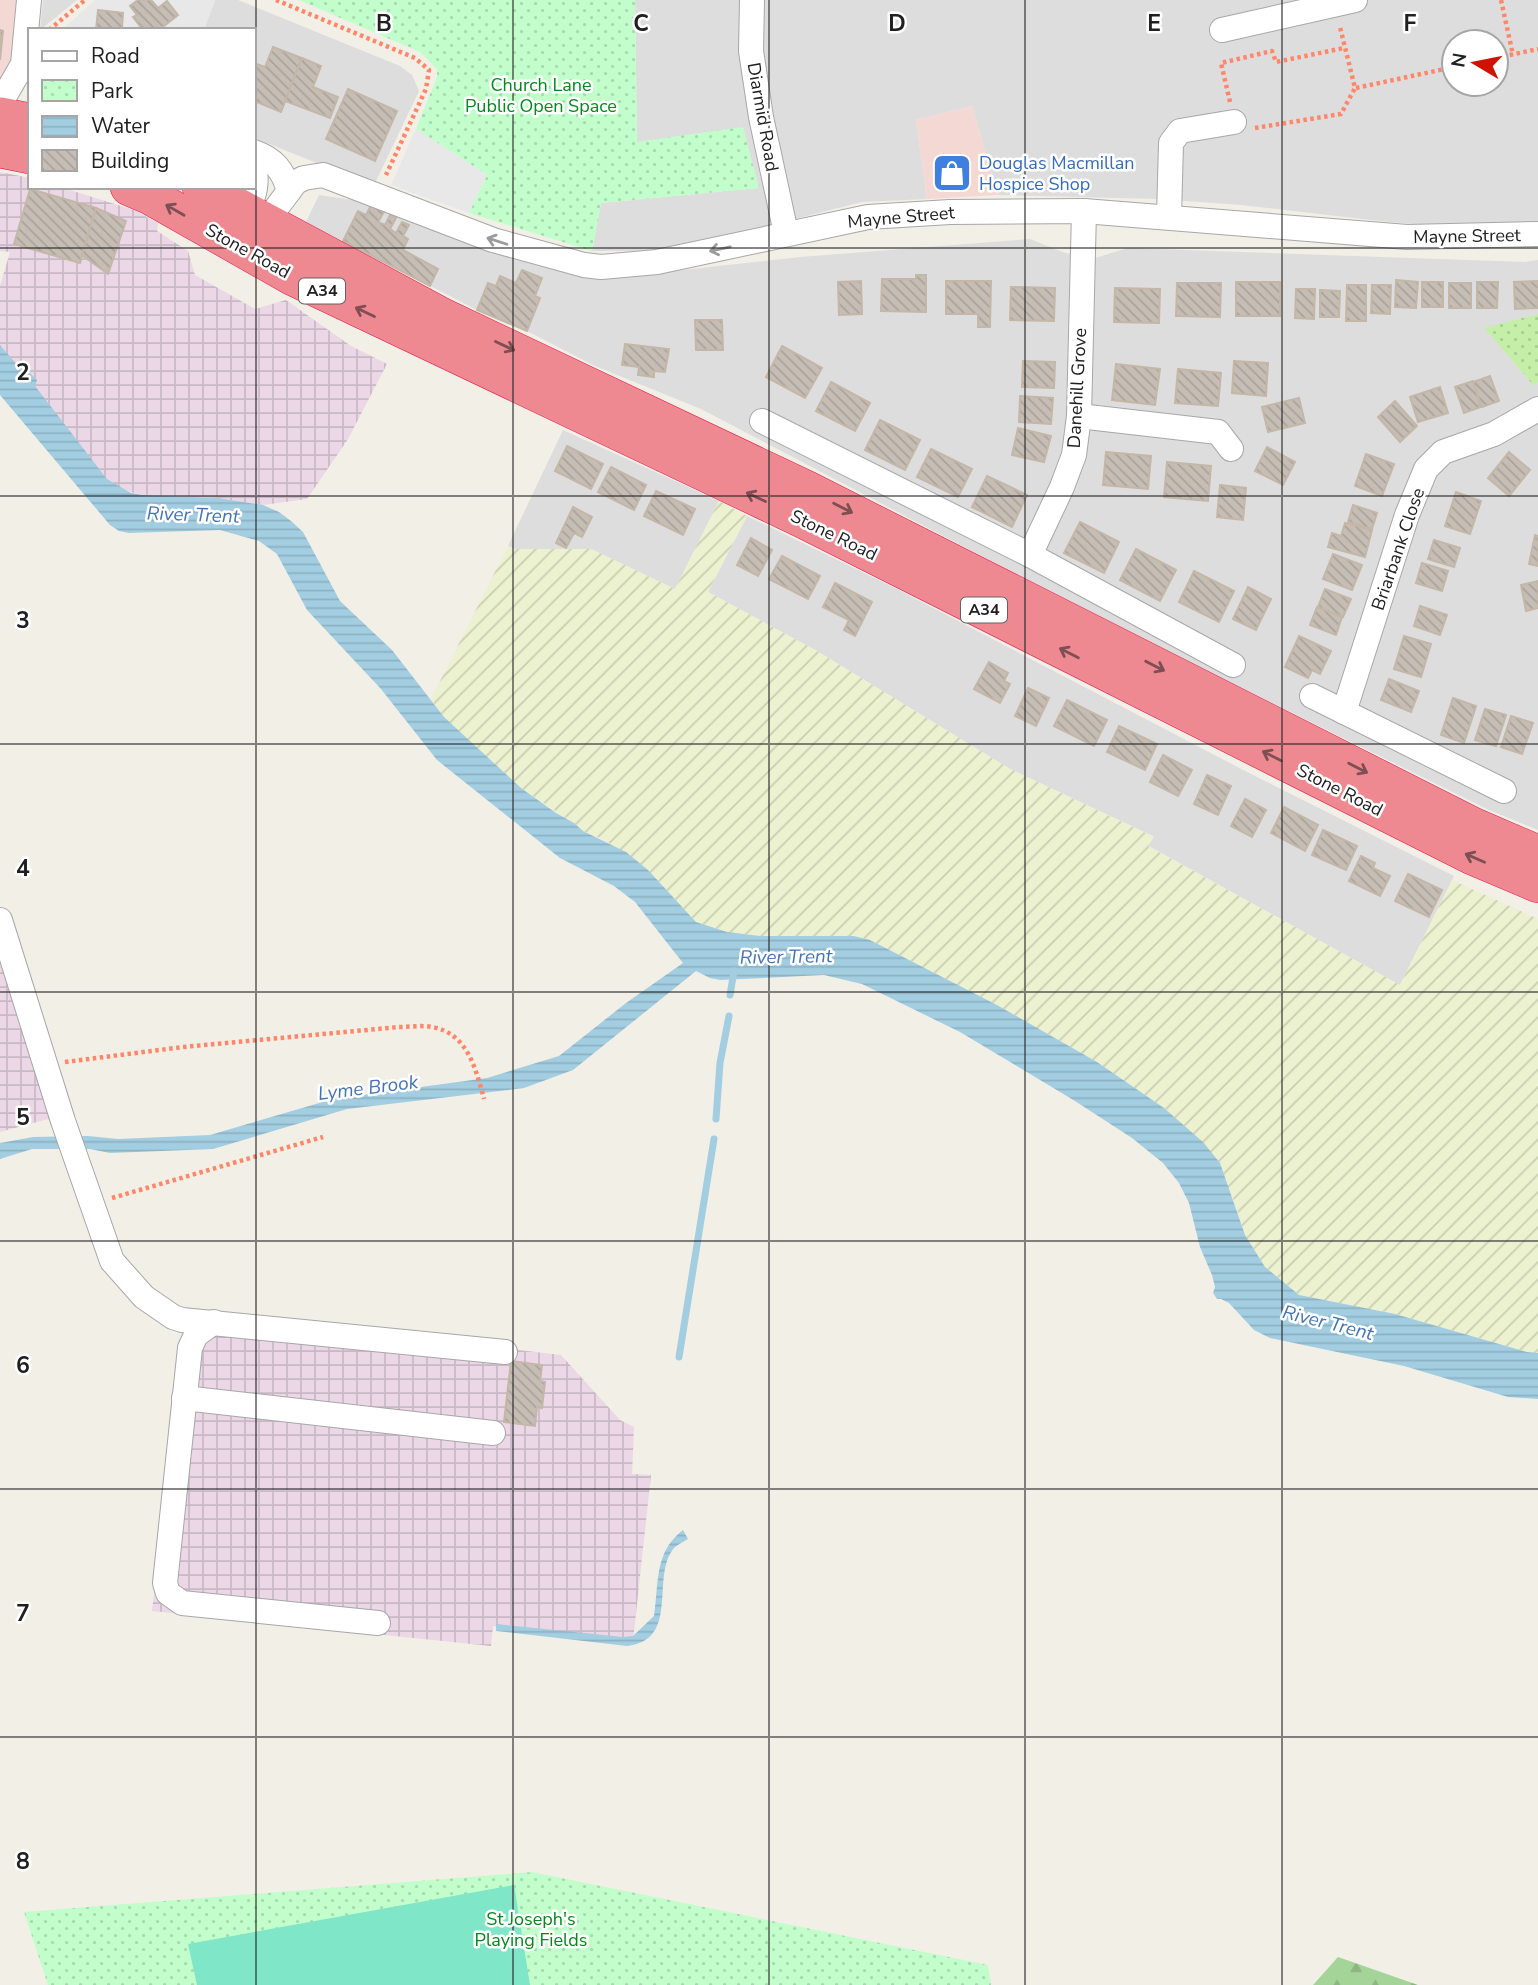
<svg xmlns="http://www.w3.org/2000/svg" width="1538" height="1985" font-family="'Nunito Sans',sans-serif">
  <defs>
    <pattern id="industrial-grid" width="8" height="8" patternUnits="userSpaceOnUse" patternTransform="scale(1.75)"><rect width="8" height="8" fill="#ebd7e6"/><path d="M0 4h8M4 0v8" fill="none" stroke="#c9b8c5"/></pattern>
    <pattern id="farmland-furrows" width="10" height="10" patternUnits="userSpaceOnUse" patternTransform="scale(1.75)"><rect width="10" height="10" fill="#ecf1d0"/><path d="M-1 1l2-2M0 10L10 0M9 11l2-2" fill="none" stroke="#caceb2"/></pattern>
    <pattern id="grass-dots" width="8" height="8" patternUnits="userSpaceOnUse" patternTransform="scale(1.75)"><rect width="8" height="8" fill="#c5efa9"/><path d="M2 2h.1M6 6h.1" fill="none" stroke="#a9cd91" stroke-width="1.8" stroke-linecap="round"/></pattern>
    <pattern id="forest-firs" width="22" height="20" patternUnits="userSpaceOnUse" patternTransform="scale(1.75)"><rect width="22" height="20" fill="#a4d498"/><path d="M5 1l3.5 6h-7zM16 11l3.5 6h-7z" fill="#8db683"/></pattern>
    <pattern id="park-dots" width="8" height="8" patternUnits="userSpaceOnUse" patternTransform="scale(1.75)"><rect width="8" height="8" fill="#c1fecb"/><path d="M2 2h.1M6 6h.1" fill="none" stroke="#a6d9ae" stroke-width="1.8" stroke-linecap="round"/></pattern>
    <pattern id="water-rules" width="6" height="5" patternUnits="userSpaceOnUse" patternTransform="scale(1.75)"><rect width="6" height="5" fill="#a3cee2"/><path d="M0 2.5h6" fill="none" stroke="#8cb1c2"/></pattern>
    <pattern id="building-back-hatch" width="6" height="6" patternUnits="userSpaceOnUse" patternTransform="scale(1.75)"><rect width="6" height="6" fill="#c6beb5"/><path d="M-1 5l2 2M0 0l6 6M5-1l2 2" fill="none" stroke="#aaa39b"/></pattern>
  </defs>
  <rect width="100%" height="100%" fill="#f1efe6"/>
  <g fill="#dedddd" fill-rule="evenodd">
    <polygon points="43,0 77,0 40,30"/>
    <polygon points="215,0 238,0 400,66 412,75 419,91 376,181 332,169 254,138 254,30 204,30"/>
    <path d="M635,0H1538V224L1467,228L1388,222L1241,205L1158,199L998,195L972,106L916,120L927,199L862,202L715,239L646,251H592L601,203L758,188L743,128L637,143ZM1454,42H1496V84H1454Z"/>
    <polygon points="319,195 366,202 618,277 800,257 1030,239 1065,253 1095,258 1128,248 1524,262 1538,260 1538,830 1489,810 1100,618 701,409 595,366 527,331 477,310 343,241 305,224"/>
    <polygon points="563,430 719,501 675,589 591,549 515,549 508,546"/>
    <polygon points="747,516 889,585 1249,773 1454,876 1400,985 1147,845 1153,836 1010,769 817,651 708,592"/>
  </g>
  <g fill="#f3d8d4">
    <polygon points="0,0 17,0 12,58 0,84"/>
    <polygon points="972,106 998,195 927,199 916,120"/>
  </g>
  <g fill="url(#industrial-grid)">
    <polygon points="0,172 30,178 30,187 60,187 134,210 158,223 157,231 188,251 195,275 255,309 286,300 351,346 387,364 348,439 307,499 263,505 219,498 142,495 123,490 107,479 0,345 0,286 10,252 0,251"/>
    <polygon points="0,954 52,1118 0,1132"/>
    <polygon points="187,1311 561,1355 620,1420 634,1427 632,1474 651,1475 633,1641 493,1626 491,1646 152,1611"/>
  </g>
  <polygon fill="url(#farmland-furrows)" points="719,501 747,516 708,592 817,651 1010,769 1154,837 1148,846 1400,985 1452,880 1538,919 1538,1353 1527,1352 1395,1314 1299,1295 1265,1267 1245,1235 1233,1198 1203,1142 1164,1108 1097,1062 997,1005 870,940 854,936 760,936 727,932 696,922 648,870 603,839 583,831 578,826 521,788 444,717 431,699 508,546 515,549 591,549 675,589"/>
  <polygon fill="url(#grass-dots)" points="1538,314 1538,382 1534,386 1484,328"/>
  <polygon fill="url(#forest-firs)" points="1338,1957 1418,1985 1313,1985"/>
  <g fill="url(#park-dots)">
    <polygon points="299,0 635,0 637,142 743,127 759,188 601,203 592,251 469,213 487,175 416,129 437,77 437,69 420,52"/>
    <polygon points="532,1872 988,1965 991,1985 48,1985 24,1912"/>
  </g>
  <polygon fill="#7fe6c7" points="514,1885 530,1985 197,1985 188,1944"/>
  <g fill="#e8e8e8">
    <polygon points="95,0 138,0 130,6 137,15 134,17 143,30 122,28 123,13 98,10 96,30 62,30"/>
    <polygon points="151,0 215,0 204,30 159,30 178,15 168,1 158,8"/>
    <polygon points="416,129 487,175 469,213 391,185"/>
  </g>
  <g fill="url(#water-rules)">
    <polygon points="0,345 25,374 30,373 37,380 35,386 107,479 131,493 142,495 219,498 263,505 279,512 291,521 303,532 340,601 392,650 444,717 521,788 556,813 574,823 583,831 626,852 648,870 696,922 727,932 760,936 854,936 870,940 997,1005 1097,1062 1164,1108 1203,1142 1220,1163 1245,1235 1265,1267 1299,1295 1395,1314 1527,1352 1538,1353 1538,1399 1508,1397 1404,1366 1270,1338 1254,1330 1229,1303 1221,1299 1217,1299 1213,1293 1215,1287 1212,1275 1200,1247 1189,1203 1179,1183 1163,1163 1132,1138 1075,1101 960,1032 862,984 824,975 720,980 710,978 696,971 573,1070 524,1088 347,1109 213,1149 110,1153 90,1149 32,1149 0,1159 0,1143 33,1137 88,1136 118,1139 210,1135 333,1099 487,1078 559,1056 626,1003 683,963 635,902 614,886 560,858 437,760 381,689 307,610 277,554 259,541 220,530 129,533 119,531 110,525 0,395"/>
    <path d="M683,1530L688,1539C683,1542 677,1545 674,1548C650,1576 681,1640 627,1646L496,1631V1624L623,1637L633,1636L654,1616C659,1583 654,1552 683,1530Z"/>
  </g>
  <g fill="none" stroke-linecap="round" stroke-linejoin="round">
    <g stroke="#a3cee2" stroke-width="7">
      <polyline points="730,995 734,971"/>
      <polyline points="716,1119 720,1063 729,1016"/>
      <polyline points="679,1357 714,1139"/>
    </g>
  </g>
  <g fill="url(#building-back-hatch)" stroke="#c4b7a7" stroke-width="2">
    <polygon points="138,0 151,0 158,8 167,1 178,15 159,30 143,30 133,17 137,15 130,6"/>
    <polygon points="98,10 123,13 122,28 139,30 96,30"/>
    <polygon points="0,30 3,31 0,60"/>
    <polygon points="273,47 302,58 281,112 254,101 254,63 265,67"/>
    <polygon points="302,58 321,66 313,87 338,97 330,118 285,101"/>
    <polygon points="348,89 397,111 375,161 326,139"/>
    <polygon points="30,189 96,208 80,263 14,244"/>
    <polygon points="371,205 384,212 378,222 385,225 390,215 396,218 390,229 396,233 402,222 409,225 403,236 408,239 403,250 438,269 430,286 343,241 358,211 366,215"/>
    <polygon points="96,208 126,221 108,274 82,255"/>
    <polygon points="522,270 542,278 535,296 540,298 527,331 477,310 488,283 496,286 500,276 516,283"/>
    <polygon points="916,275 926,275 926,312 881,311 882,279 916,279"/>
    <polygon points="1396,280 1418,282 1416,308 1395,307"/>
    <polygon points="861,281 862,314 839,315 838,282"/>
    <polygon points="946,281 991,281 990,327 978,327 978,314 946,314"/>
    <polygon points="1538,281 1538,308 1515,309 1514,282"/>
    <rect x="1236" y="282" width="44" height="34"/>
    <rect x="1422" y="282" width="21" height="25"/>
    <polygon points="1477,282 1498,282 1497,308 1477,308"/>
    <polygon points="1177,283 1221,283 1220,317 1176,316"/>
    <rect x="1449" y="283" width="22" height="25"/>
    <polygon points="1347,285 1366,285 1366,321 1346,321"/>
    <polygon points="1372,285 1391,285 1390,314 1371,313"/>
    <polygon points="1011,287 1055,288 1054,321 1010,320"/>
    <polygon points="1115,288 1160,289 1159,323 1114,322"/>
    <polygon points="1296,289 1315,289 1314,319 1295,318"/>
    <polygon points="1320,290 1340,291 1339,317 1320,317"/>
    <polygon points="695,320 722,320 723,350 696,350"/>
    <polygon points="625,344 669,349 665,372 654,371 654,377 638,375 639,367 622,365"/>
    <polygon points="782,346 822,368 805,398 766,377"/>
    <polygon points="1023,361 1055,362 1054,388 1022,387"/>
    <polygon points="1234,361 1268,363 1266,396 1232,393"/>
    <polygon points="1116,364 1160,369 1155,405 1112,400"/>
    <polygon points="1178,369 1221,373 1218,406 1175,403"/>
    <polygon points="1490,376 1499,401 1482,407 1473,382"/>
    <polygon points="1473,381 1481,407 1464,413 1455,387"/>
    <polygon points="831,382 870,403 855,431 816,411"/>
    <polygon points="1440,387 1448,413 1418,422 1410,397"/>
    <polygon points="1020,396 1053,398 1051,424 1019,422"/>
    <polygon points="1299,398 1305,423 1268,432 1262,407"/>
    <polygon points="1395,401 1417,426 1400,442 1378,417"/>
    <polygon points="880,420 920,440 905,470 865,450"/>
    <polygon points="1018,428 1051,436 1044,462 1012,455"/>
    <polygon points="567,446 603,464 591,489 555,471"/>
    <polygon points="1267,447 1295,462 1283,485 1255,471"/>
    <polygon points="931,449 972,469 958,497 917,477"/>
    <polygon points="1106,452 1151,456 1148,489 1103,485"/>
    <polygon points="1509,452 1530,470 1509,496 1488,478"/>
    <polygon points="1366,454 1394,464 1382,496 1355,486"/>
    <polygon points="1167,462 1211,466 1208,501 1164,497"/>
    <polygon points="611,467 646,485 634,510 598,492"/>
    <polygon points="987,476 1027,495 1012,527 972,507"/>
    <polygon points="1220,485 1246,488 1243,520 1217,517"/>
    <polygon points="656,491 695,509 683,535 644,516"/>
    <polygon points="1456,492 1481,501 1470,534 1445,526"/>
    <polygon points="1353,505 1377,513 1372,529 1348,522"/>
    <polygon points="573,507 592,517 582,537 574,533 566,548 556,543"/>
    <polygon points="1080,522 1119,542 1104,573 1064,553"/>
    <polygon points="1345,523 1372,530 1365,557 1328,547 1332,533 1341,536"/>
    <polygon points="1535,535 1538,536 1538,566 1529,564"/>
    <polygon points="751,538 772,550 758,576 737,565"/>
    <polygon points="1434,540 1460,548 1454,567 1428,559"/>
    <polygon points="1136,549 1176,570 1160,601 1120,580"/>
    <polygon points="1333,554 1362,565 1352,590 1323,579"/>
    <polygon points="782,556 820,576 808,599 769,579"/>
    <polygon points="1422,563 1448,571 1442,591 1416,583"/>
    <polygon points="1194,571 1234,591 1219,622 1179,602"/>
    <polygon points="1538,581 1538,608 1526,611 1521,585"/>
    <polygon points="835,583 872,602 855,636 844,630 849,620 823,607"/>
    <polygon points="1248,587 1271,599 1256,630 1233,619"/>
    <polygon points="1325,589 1351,599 1343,617 1318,607"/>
    <polygon points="1420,606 1447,615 1440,635 1414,626"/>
    <polygon points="1317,607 1342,617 1336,635 1310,625"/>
    <polygon points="1299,636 1331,651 1320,674 1312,670 1308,678 1285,667"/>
    <polygon points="1404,636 1431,644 1421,677 1394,669"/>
    <polygon points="989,662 1008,673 1004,681 1010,684 1000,703 974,689"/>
    <polygon points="1389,679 1419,691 1411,712 1381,700"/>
    <polygon points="1028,688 1049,698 1036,726 1015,716"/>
    <polygon points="1453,698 1476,706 1464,743 1441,735"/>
    <polygon points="1067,700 1107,720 1094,746 1054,726"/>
    <polygon points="1485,709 1506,715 1496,746 1475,740"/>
    <polygon points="1511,716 1533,723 1522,754 1501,747"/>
    <polygon points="1119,726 1157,744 1145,770 1107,752"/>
    <polygon points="1163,755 1192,770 1178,796 1150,782"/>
    <polygon points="1207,775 1231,786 1218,815 1194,804"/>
    <polygon points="1245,799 1266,810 1252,837 1231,826"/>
    <polygon points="1284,807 1318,825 1305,851 1271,833"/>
    <polygon points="1323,830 1357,846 1346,870 1312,855"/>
    <polygon points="1361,856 1375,863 1373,868 1390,876 1380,896 1349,881"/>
    <polygon points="1408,874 1442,890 1429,917 1395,901"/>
    <polygon points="511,1361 542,1365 540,1381 545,1382 542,1408 537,1407 535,1426 504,1422"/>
  </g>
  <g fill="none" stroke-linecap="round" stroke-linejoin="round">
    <g stroke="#a7a7a7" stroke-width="26">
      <g id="minor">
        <polyline points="752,0 751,51 761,117 786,233"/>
        <polyline points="1222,30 1355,0"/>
        <polyline points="0,104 23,64 29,0"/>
        <path d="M254,152C274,159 283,170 289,191"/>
        <polyline points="1169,216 1171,143 1180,131 1234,122"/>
        <path d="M235,222C253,205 259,188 254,164"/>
        <polyline points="258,232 296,182 304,178 323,175 493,240 584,265 601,267 657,262 868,217 950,212 1084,211 1407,237 1538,234"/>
        <polyline points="1079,416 1218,432 1231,449"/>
        <polyline points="762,421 1030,555 1233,665"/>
        <polyline points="1030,555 1062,487 1074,455 1079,416 1084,211"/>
        <polyline points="1312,696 1504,791"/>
        <polyline points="1344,712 1407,515 1426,469 1443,452 1494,434 1538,409"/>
        <polyline points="0,920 63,1121 112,1261 144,1297 173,1317 182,1320 505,1352"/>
        <polyline points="214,1322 196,1335 190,1348 165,1583 168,1593 182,1603 378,1623"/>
        <polyline points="184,1398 493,1433"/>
      </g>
    </g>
    <g stroke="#e91a4e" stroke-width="38">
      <g id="highway">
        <polyline points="0,116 30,122"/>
        <polyline points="0,149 30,155"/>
        <polyline points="129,187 150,196 291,276 800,518 1472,856 1538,884"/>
        <polyline points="201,187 443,317 808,490 1473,826 1538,854"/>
      </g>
    </g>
    <g stroke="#ff8669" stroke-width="4.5" stroke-dasharray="3.5 3.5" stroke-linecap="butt">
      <polyline points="276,0 415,58 429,70 426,89 386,175"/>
      <polyline points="1501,0 1513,55"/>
      <polyline points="49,30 85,0"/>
      <polyline points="1496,58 1538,49"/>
      <polyline points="1356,88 1454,67"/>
      <polyline points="1230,102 1221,63 1272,51 1276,62 1344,48"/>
      <polyline points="1255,128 1341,114 1355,88 1340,27"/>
      <path d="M65,1062L183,1047L399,1027C410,1027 422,1025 432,1027C468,1033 476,1070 484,1099"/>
      <polyline points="112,1198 323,1137"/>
    </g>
    <use href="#minor" stroke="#fff" stroke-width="24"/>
    <use href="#highway" stroke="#ee8992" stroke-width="37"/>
  </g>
  <defs><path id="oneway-shaft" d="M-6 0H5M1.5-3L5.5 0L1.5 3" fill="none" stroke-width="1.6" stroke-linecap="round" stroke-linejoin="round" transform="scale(1.75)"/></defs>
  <g stroke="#7d4f53">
    <use href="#oneway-shaft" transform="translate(175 210) rotate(-150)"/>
    <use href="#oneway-shaft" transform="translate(365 312) rotate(-154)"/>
    <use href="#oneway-shaft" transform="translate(505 346) rotate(25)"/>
    <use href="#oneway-shaft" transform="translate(756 497) rotate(-155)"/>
    <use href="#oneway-shaft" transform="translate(843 508) rotate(27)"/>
    <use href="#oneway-shaft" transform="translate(1069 653) rotate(-153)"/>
    <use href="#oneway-shaft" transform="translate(1155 666) rotate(27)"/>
    <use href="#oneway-shaft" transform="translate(1272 756) rotate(-153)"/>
    <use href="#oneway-shaft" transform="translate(1358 768) rotate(27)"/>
    <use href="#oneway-shaft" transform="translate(1475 858) rotate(-156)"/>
  </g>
  <g stroke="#9b9b9b">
    <use href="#oneway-shaft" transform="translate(497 241) rotate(-162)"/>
    <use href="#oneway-shaft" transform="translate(720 249) rotate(168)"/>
  </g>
  <path fill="none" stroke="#202020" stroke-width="2" stroke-opacity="0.55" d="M256,0V1985M513,0V1985M769,0V1985M1025,0V1985M1282,0V1985M0,248H1538M0,496H1538M0,744H1538M0,992H1538M0,1241H1538M0,1489H1538M0,1737H1538"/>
  <defs>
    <g id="shop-square" transform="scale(2.0125)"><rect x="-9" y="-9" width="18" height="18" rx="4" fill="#3f7fe0" stroke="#fff"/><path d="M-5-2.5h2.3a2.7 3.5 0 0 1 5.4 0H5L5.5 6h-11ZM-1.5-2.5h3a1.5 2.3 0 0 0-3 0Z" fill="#fff"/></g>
  </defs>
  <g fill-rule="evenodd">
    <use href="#shop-square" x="952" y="173"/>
  </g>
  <g text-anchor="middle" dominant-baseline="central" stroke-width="5" stroke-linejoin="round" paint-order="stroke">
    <g fill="#fff" stroke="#636363" stroke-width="2">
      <rect x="299" y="278.5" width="46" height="25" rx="5"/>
      <rect x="961" y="597.5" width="46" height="25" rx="5"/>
    </g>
    <g font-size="16" font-weight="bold" fill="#202020">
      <text x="322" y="291">A34</text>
      <text x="984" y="610">A34</text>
    </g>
    <g font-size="18" fill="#03891b" stroke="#fff">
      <text x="541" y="85">Church Lane<tspan x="541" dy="21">Public Open Space</tspan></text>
      <text x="531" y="1919">St Joseph's<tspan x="531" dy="21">Playing Fields</tspan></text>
    </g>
    <g font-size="18" fill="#202020" stroke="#fff">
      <text transform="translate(763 117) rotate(80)">Diarmid Road</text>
      <text transform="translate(901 217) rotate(-5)">Mayne Street</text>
      <text transform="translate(1467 236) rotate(-1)">Mayne Street</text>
      <text transform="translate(248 251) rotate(29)">Stone Road</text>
      <text transform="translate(1077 388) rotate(-87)">Danehill Grove</text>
      <text transform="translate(834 535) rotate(26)">Stone Road</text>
      <text transform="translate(1398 549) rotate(-71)">Briarbank Close</text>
      <text transform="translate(1340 790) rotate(27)">Stone Road</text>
    </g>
    <g font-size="18" fill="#366cbe" stroke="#fff" text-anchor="start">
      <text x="979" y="163">Douglas Macmillan<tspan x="979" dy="21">Hospice Shop</tspan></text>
    </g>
    <g font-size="19" font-style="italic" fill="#4474b8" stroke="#fff">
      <text transform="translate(193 515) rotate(2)">River Trent</text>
      <text transform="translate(786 957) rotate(-1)">River Trent</text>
      <text transform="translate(368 1088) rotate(-7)">Lyme Brook</text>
      <text transform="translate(1328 1323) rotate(14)">River Trent</text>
    </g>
  </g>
  <g font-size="23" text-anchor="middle" font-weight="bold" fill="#202020" stroke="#fff" stroke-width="5" stroke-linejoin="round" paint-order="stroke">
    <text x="384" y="31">B</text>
    <text x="641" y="31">C</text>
    <text x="897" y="31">D</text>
    <text x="1154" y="31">E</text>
    <text x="1410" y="31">F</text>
    <text x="23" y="380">2</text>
    <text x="23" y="628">3</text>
    <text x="23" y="876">4</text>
    <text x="23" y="1125">5</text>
    <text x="23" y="1373">6</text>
    <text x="23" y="1621">7</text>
    <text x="23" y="1869">8</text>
  </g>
  <rect x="28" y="28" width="228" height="161" fill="#ffffff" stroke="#a6a6a6" stroke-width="2"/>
  <rect x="42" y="51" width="35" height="10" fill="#ffffff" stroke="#a6a6a6" stroke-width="2"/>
  <text x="91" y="63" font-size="21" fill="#202020">Road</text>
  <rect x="42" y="80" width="35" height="21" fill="url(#park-dots)" stroke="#a6a6a6" stroke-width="2"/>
  <text x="91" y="98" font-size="21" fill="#202020">Park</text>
  <rect x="42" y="116" width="35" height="21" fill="url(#water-rules)" stroke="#a6a6a6" stroke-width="2"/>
  <text x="91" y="133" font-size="21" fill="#202020">Water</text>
  <rect x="42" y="150" width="35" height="21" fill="url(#building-back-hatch)" stroke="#a6a6a6" stroke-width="2"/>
  <text x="91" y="168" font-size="21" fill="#202020">Building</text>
  <g transform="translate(1475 63) rotate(280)"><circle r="33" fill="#ffffff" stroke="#a6a6a6" stroke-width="2"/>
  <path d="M0-5L12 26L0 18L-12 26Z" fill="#d01300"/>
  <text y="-10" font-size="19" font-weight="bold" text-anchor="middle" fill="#202020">N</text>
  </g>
</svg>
